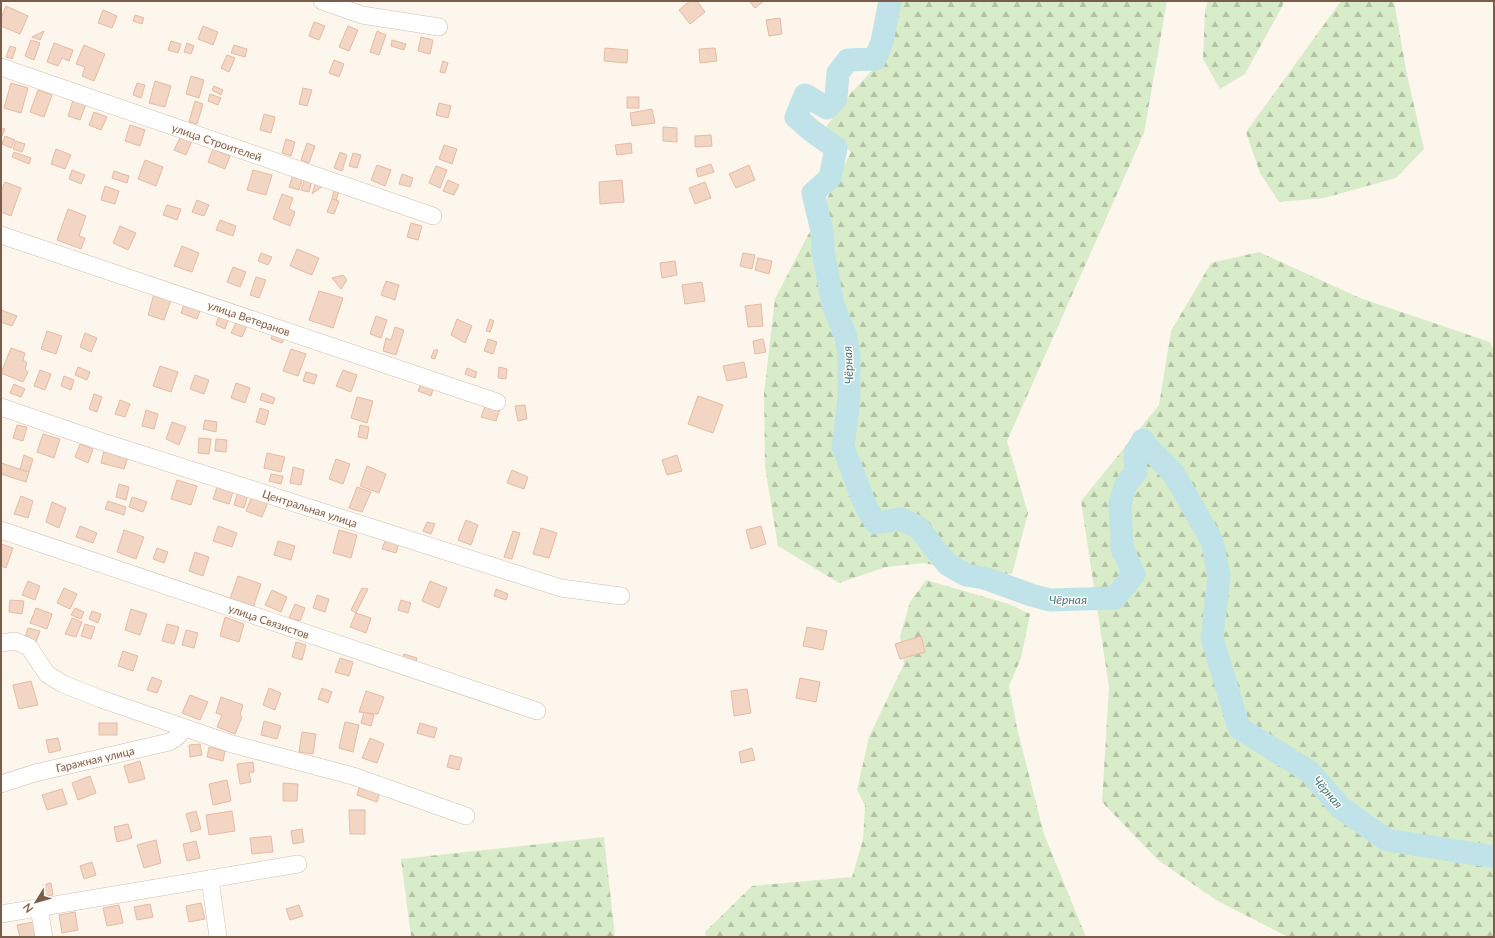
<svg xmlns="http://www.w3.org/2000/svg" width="1495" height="938" font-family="Lato,sans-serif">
  <defs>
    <pattern id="forest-firs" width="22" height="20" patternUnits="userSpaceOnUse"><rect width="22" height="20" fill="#d8ecc9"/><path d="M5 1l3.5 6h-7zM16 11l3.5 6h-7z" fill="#b4c2a5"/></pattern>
  </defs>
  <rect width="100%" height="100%" fill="#fdf6ec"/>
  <g fill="url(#forest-firs)">
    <polygon points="900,1 1167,1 1144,133 1007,441 1028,513 1012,574 968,572 924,563 886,567 839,583 778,546 765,467 764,393 775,299 851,152 826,127 851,93 880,62"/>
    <polygon points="1208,1 1285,1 1245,74 1220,89 1203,59 1205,10"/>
    <polygon points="1341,1 1394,1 1407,75 1424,149 1396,178 1324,198 1279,202 1260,173 1246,132"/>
    <polygon points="1259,252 1360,298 1490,342 1494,351 1494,937 1288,937 1216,900 1158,860 1102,802 1109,687 1081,501 1159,405 1171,331 1211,263"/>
    <polygon points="926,580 1009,604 1030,614 1021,658 1009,686 1017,728 1044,834 1086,937 706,937 705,932 752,886 852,877 863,840 865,805 857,790 869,737 904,664 900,636 910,602"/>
    <polygon points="604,837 615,937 411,937 401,859"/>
  </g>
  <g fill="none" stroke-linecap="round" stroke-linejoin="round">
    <polyline stroke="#bfe3e8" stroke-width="23" points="890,1 882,42 875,59 848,60 838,73 836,98 827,108 805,95 796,117 812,131 836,148 830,178 813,193 822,231 823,251 833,305 846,337 849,356 849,399 843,447 866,507 876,523 901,519 918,527 947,564 966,575 984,578 1031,595 1050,600 1115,598 1134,574 1122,548 1120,504 1126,484 1136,472 1135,454 1143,440 1146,445 1174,474 1212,541 1219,576 1212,638 1239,728 1310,772 1341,808 1387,840 1494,857"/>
  </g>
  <g fill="#f3d5c3" stroke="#e6bba3">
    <polygon points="690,1 697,1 705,12 690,24 679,10"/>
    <polygon points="749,1 764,1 755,8"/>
    <polygon points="6,6 28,16 20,34 1,26 1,18"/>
    <polygon points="103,10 117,16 112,28 98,23"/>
    <polygon points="135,15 144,18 142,24 133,21"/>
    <polygon points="780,18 782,34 769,36 766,20"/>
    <polygon points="314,22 325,26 319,40 309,36"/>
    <polygon points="203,26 218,32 213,45 198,39"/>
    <polygon points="348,26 358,30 349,51 339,47"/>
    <polygon points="44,31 40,40 32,37"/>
    <polygon points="377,31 386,35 379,55 370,52"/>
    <polygon points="421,37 433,40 430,54 418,51"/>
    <polygon points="31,40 40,43 34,60 25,56"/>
    <polygon points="392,40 406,44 404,50 391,46"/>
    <polygon points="171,41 181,44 178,53 168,50"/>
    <polygon points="54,43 73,50 69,61 62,58 58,66 47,62"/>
    <polygon points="187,43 194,46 191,54 184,52"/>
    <polygon points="84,45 105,54 94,81 82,76 85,67 76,64"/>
    <polygon points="234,45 247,49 245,57 231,53"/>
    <polygon points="10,46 16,48 12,59 6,57"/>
    <polygon points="605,48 628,50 627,63 604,61"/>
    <polygon points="715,48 717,61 700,63 699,49"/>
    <polygon points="227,55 235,58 229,72 221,68"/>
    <polygon points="334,60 344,64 339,77 329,73"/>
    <polygon points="443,61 448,63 445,73 440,72"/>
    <polygon points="191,76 204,80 199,98 186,94"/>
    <polygon points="155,81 171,86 165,107 149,103"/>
    <polygon points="11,83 28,88 21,113 4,108"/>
    <polygon points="137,83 145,85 141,98 133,95"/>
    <polygon points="214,86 223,90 221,95 212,90"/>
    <polygon points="303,88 312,90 307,106 299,104"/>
    <polygon points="38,90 52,95 44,117 30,112"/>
    <polygon points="210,94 221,98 218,105 208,101"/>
    <rect x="627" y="97" width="12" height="11"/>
    <polygon points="73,100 86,104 80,120 68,116"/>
    <polygon points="195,101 203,104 197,124 189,122"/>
    <polygon points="439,103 451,106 448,118 436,115"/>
    <polygon points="652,109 655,123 632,126 630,113"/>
    <polygon points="94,112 107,117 101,130 89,125"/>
    <polygon points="264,114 275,117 271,133 260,130"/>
    <polygon points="130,125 145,130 140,146 125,141"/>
    <polygon points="663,127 677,128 677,142 663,141"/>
    <polygon points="1,128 5,129 1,138"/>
    <polygon points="711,135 712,146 695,147 695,136"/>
    <polygon points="5,136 15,140 11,148 2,144"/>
    <polygon points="181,136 192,141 186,155 174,150"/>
    <polygon points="286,139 295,142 291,156 282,153"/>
    <polygon points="16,141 25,144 22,152 13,149"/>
    <polygon points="307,143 315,146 309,163 301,160"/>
    <polygon points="631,143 632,153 617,155 615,145"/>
    <polygon points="444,145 457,149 452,164 439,159"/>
    <polygon points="56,149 71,155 65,169 51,164"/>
    <polygon points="213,149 230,156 225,169 208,162"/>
    <polygon points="14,152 31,158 29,164 12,157"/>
    <polygon points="340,152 347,155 342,171 334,168"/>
    <polygon points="353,153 361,155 357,168 349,166"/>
    <polygon points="145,160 163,167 156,186 138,179"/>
    <polygon points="711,164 714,172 698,177 696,169"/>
    <polygon points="377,165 391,170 385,186 371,180"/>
    <polygon points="749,165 755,180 736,188 729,174"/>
    <polygon points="436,166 447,170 440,188 429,183"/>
    <polygon points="72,170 85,175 81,184 69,179"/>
    <polygon points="253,170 272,175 266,195 247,190"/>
    <polygon points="114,171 129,176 127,183 112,178"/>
    <polygon points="294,171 304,174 299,190 289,187"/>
    <polygon points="402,174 413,178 410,187 399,184"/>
    <polygon points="306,175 313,177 309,192 301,190"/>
    <polygon points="317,179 327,183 312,194"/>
    <polygon points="448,180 459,185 454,195 443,191"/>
    <polygon points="622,180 624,202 600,204 599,182"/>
    <polygon points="5,182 21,188 11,216 1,212 1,192"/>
    <polygon points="705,182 711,198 695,204 689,188"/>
    <polygon points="335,185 340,187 336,201 332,199"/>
    <polygon points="105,186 119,191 115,204 101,200"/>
    <polygon points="282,194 293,198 289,209 295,212 290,226 273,219"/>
    <polygon points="332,199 339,201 334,214 327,212"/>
    <polygon points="197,200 209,205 204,216 192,212"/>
    <polygon points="167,205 181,209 177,220 163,215"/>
    <polygon points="68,209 86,216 79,236 85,238 81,249 57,240"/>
    <polygon points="220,220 236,226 233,236 216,230"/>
    <polygon points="411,223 422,226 418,240 407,237"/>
    <polygon points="120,226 136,233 128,250 113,243"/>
    <polygon points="182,246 199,253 192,272 174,266"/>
    <polygon points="297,249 319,258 312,275 290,266"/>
    <polygon points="261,253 272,257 268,265 258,261"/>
    <polygon points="743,253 755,255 752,269 740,266"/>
    <polygon points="758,258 772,261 769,274 755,270"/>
    <polygon points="675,261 677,275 662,278 660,263"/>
    <polygon points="233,267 246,272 240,287 227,282"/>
    <polygon points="343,275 347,280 341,289 332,278"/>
    <polygon points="256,277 266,280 259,298 250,295"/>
    <polygon points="386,281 399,285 395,300 381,295"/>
    <polygon points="702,282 705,301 685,304 682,285"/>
    <polygon points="319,291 343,298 333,328 309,320"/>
    <polygon points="154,294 171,300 164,320 148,315"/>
    <polygon points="185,302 201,308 197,319 181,313"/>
    <polygon points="761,304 763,326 748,327 745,306"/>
    <polygon points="1,310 17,316 12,326 1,322"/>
    <polygon points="220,312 230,315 225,329 216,325"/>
    <polygon points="376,316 387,320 381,338 370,334"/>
    <polygon points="457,319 472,326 465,343 451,335"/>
    <polygon points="490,319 494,321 490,332 486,331"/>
    <polygon points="237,320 248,324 242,337 231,333"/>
    <polygon points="275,327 287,331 282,343 271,339"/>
    <polygon points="395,327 404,330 396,355 383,351 386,338 391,340"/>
    <polygon points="47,331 62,336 56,354 41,349"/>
    <polygon points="85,333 97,338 91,352 80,347"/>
    <polygon points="488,339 497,342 493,354 484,351"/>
    <polygon points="763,339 766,352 755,354 753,341"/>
    <polygon points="11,348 25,353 23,360 27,363 25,369 28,372 23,382 1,373"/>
    <polygon points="291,349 306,354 298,376 283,371"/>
    <polygon points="434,350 438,350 435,359 431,358"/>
    <polygon points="744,362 747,377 727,381 723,366"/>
    <polygon points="160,366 178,372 171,392 153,386"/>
    <polygon points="78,367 90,372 87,380 75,375"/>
    <polygon points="499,367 507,369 506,379 498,378"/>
    <polygon points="467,368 477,372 475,378 465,374"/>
    <polygon points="40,370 51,374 45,390 34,386"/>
    <polygon points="343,370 357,375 351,392 336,386"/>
    <polygon points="306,372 317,375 314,384 303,381"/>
    <polygon points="195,375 209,380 204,394 190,389"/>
    <polygon points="64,376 74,380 71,390 61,386"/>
    <polygon points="422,381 434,386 431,396 418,391"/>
    <polygon points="236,383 250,388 245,403 231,398"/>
    <polygon points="14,384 25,389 21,397 10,393"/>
    <polygon points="262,393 275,398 273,404 260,400"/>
    <polygon points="94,394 102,397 97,412 89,409"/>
    <polygon points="698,396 723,405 713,433 688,424"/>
    <polygon points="357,397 373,401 367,423 351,418"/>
    <polygon points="120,400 130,404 125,417 115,414"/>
    <polygon points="486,404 500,409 496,421 481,417"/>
    <polygon points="525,405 527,419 518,421 515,406"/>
    <polygon points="260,408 269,411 265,425 256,422"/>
    <polygon points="146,410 158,414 154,429 142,426"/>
    <polygon points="205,420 217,422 216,432 203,429"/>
    <polygon points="172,422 186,427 179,445 166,439"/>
    <polygon points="17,425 27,427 23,441 13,438"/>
    <polygon points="360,425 369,427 367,439 358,437"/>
    <polygon points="43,434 60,439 54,458 37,452"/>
    <polygon points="199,438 211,439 209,454 198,453"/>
    <polygon points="216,439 227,440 226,452 215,451"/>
    <polygon points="80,444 93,449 88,463 75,457"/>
    <polygon points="105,447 129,454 124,469 101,463"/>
    <polygon points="267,453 285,457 281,472 264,468"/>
    <polygon points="24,455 33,459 29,472 20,469"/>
    <polygon points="677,455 682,471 667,475 662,460"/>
    <polygon points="336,459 350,464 343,484 329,479"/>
    <polygon points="1,463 29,472 26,482 1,474"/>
    <polygon points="367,466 386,474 379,493 360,486"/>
    <polygon points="293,467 304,470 301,485 290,483"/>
    <polygon points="512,470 528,477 524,489 507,483"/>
    <polygon points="271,474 283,476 281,484 269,481"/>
    <polygon points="177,480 197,486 191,505 171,499"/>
    <polygon points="119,484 129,487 126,500 116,497"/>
    <polygon points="217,487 233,492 229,504 213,499"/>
    <polygon points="357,487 371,492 362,512 349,508"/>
    <polygon points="239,488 249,491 244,508 234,505"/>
    <polygon points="21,496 33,501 28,518 14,514"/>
    <polygon points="252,496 268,502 262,517 246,511"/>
    <polygon points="132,497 147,502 143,512 129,507"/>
    <polygon points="108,501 126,507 124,515 105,509"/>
    <polygon points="52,502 66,508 59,528 46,522"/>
    <polygon points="466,520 478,525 471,545 458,540"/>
    <polygon points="427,522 435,524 431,534 423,531"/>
    <polygon points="80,526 97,533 93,543 76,537"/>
    <polygon points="218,526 237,533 232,547 213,541"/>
    <polygon points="761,526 766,544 751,549 746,530"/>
    <polygon points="541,528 557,533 549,558 533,554"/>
    <polygon points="124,530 144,537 136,559 117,552"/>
    <polygon points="339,530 357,535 351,558 333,553"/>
    <polygon points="513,531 520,533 512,559 504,557"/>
    <polygon points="388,533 401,537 396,553 382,549"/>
    <polygon points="278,541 295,546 291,560 274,555"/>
    <polygon points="1,544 13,548 6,568 1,566"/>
    <polygon points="157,548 168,552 164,563 153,559"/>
    <polygon points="195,552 209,557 203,576 189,571"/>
    <polygon points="238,576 261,584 253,608 230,599"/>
    <polygon points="28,581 40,586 35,600 22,595"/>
    <polygon points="430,581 447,588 439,608 422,601"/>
    <polygon points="64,588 77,594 70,609 57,603"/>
    <polygon points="362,588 368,589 356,613 351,610"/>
    <polygon points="496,589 508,594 506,600 494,596"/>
    <polygon points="272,590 287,597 281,612 265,605"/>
    <polygon points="317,595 329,599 325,612 313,608"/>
    <polygon points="10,600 24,601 22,614 9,612"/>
    <polygon points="401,600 411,603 408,613 398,610"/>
    <polygon points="295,604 305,608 300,621 289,618"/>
    <polygon points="36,608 52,614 47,629 30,623"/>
    <polygon points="75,608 84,612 81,619 71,615"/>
    <polygon points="131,609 147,614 140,635 125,630"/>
    <polygon points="92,611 101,614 98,623 89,619"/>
    <polygon points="356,613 371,618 366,633 350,627"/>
    <polygon points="225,617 244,624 239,642 220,636"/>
    <polygon points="72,618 82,622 76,637 65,634"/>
    <polygon points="85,624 95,627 91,639 81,636"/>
    <polygon points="167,624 179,627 174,644 162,641"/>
    <polygon points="807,627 827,631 823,650 803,646"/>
    <polygon points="28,628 40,631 36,642 25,638"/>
    <polygon points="186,630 198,633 194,648 182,645"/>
    <polygon points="921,636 925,652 900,659 895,644"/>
    <polygon points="296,642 306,645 302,660 292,657"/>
    <polygon points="123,651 138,656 133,671 118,666"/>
    <polygon points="404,654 417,658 415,664 402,660"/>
    <polygon points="340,658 353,662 349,676 335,672"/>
    <polygon points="152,677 162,681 157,693 147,690"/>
    <polygon points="800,678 820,682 816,702 796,698"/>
    <polygon points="31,681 38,705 19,709 13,685"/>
    <polygon points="269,688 281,693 275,710 263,705"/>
    <polygon points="322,688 332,692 328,703 318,699"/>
    <polygon points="747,689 751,713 734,716 731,691"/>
    <polygon points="366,691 384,697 378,714 359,712"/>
    <polygon points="190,695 208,702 200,720 182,713"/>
    <polygon points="221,697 243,705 240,714 242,717 235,734 217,727 222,715 216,713"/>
    <polygon points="364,712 374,715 371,726 361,723"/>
    <polygon points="264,721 281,726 277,739 261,735"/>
    <polygon points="345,722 359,725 353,752 339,748"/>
    <rect x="99" y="723" width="18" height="12"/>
    <polygon points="420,723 437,728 434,738 417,733"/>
    <polygon points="302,732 316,734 313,754 299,752"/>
    <polygon points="58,738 61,750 49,753 46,740"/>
    <polygon points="370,738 384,744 377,763 362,758"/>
    <polygon points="200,744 202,755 190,757 189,745"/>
    <polygon points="209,747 225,751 223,761 207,757"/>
    <polygon points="752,748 755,760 741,763 739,752"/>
    <polygon points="450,755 462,758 459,770 447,767"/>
    <polygon points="140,761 145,779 129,783 124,766"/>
    <polygon points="253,762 254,772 249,773 251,782 240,784 237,764"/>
    <polygon points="90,776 96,793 78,800 72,783"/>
    <polygon points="227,780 231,801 213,805 209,784"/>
    <polygon points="283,783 298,784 297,801 283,801"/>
    <polygon points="360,785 380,792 377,802 357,795"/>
    <polygon points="62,789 67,804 47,810 42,795"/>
    <polygon points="349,810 365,810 365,834 350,834"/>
    <polygon points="196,811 201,829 191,832 186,814"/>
    <polygon points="232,811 235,831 209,835 206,815"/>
    <polygon points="128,824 132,838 117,842 114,827"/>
    <polygon points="302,829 304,842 293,844 291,831"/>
    <polygon points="271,836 273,852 252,854 250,838"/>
    <polygon points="156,840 161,863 144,868 137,845"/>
    <polygon points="196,841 200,858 187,861 183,844"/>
    <polygon points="92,862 96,875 84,879 80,866"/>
    <polygon points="51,883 53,895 45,896 43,885"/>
    <polygon points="201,903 205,919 189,922 186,906"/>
    <polygon points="150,904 153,917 137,920 134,907"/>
    <polygon points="119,905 123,923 107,926 103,908"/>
    <polygon points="299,905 303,916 290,920 286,909"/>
    <polygon points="75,912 78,930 62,933 59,915"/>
    <polygon points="33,922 36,937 20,937 17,925"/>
  </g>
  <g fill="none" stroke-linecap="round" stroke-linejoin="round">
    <g stroke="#d1beb0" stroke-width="18">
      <g id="minor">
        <polyline points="322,1 362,15 439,27"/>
        <polyline points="1,67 433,216"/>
        <polyline points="1,235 497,402"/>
        <polyline points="1,407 103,442 561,588 621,596"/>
        <polyline points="1,530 537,711"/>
        <polyline points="1,643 15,641 29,647 47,674 63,684 101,699 232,744 353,776 466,816"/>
        <path d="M1,784L35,773L169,742C176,739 180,735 183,728"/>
        <polyline points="210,879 218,937"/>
        <polyline points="39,908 44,937"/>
        <polyline points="1,914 298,864"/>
      </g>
    </g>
    <use href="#minor" stroke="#fff" stroke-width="17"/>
  </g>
  <g text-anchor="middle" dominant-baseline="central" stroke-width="3" stroke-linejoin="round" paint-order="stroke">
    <g font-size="11" fill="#7a5c4d" stroke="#fffaf3">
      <text transform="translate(217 142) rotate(19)">улица Строителей</text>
      <text transform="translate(249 318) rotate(19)">улица Ветеранов</text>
      <text transform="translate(310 508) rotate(18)">Центральная улица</text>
      <text transform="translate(269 621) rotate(19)">улица Связистов</text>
      <text transform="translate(95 759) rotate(-13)">Гаражная улица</text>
    </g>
    <g font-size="12" font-style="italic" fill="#437c86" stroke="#fffaf3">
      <text transform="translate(848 365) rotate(-93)">Чёрная</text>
      <text x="1068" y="599">Чёрная</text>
      <text transform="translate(1328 792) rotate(49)">Чёрная</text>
    </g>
  </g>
  <rect width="1495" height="938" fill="none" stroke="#7a5c4d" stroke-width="4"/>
  <g transform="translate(36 902) rotate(233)" stroke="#fffaf3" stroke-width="3" paint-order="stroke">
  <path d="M0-3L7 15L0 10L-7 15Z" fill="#7a5c4d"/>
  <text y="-6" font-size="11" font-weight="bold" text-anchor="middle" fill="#7a5c4d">N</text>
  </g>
</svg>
